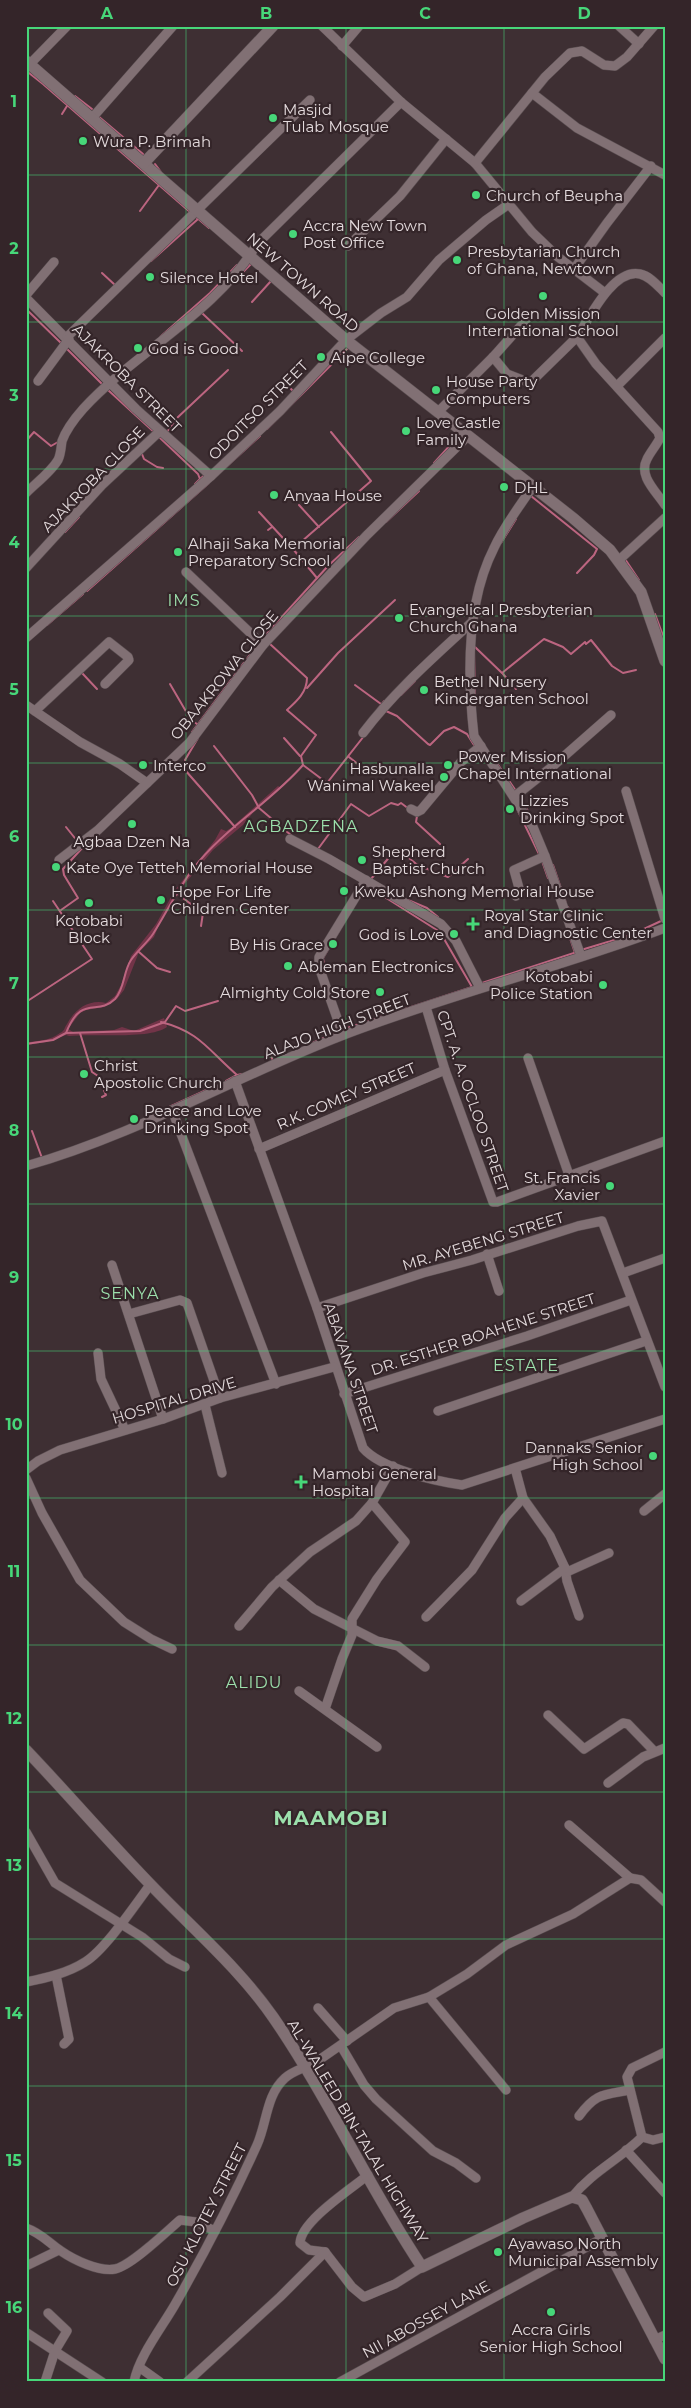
<svg xmlns="http://www.w3.org/2000/svg" width="691" height="2408" font-family="Montserrat,sans-serif">
  <rect width="100%" height="100%" fill="#3e2f33"/>
  <path fill="#723448" d="M278,786L281,788L261,803L243,825L213,850L183,886L161,920L154,937L139,952L124,990L117,999L104,1007L86,1010L80,1013L68,1029L73,1032L114,1030L122,1027L134,1031L164,1018L167,1027C149,1040 93,1033 69,1036L66,1035L47,1042L26,1045V1043C38,1040 50,1041 60,1033C65,1031 64,1028 67,1024C75,1009 89,999 106,1003L115,996L121,985L131,956L156,924L175,890L215,840L221,829L226,831L231,828Z"/>
  <g fill="none" stroke-linecap="round" stroke-linejoin="round">
    <g stroke="#bc6580" stroke-width="2">
      <polyline points="26,75 29,73 43,84 190,212"/>
      <polyline points="75,96 92,109"/>
      <polyline points="62,114 67,106"/>
      <polyline points="98,116 143,154"/>
      <polyline points="155,164 161,172"/>
      <polyline points="140,211 159,185"/>
      <polyline points="196,217 209,228"/>
      <polyline points="151,261 198,219"/>
      <polyline points="243,272 251,264"/>
      <polyline points="102,273 115,285"/>
      <polyline points="252,302 271,281"/>
      <polyline points="26,309 62,344"/>
      <polyline points="202,313 242,351"/>
      <polyline points="160,337 210,293 237,265"/>
      <polyline points="66,348 103,385"/>
      <polyline points="289,387 293,391"/>
      <polyline points="108,390 154,432"/>
      <polyline points="267,429 347,349"/>
      <polyline points="167,432 177,418 228,370"/>
      <polyline points="158,436 198,474 200,479 195,484"/>
      <polyline points="26,441 34,432 51,446 58,442"/>
      <polyline points="142,454 144,459 157,467 163,468"/>
      <polyline points="434,463 454,441"/>
      <polyline points="214,478 260,436"/>
      <polyline points="200,479 206,474"/>
      <polyline points="531,496 597,549 594,555 577,573"/>
      <polyline points="299,505 319,527"/>
      <polyline points="259,512 293,549 371,481 331,432"/>
      <polyline points="386,522 419,491"/>
      <polyline points="268,530 272,527"/>
      <polyline points="65,532 79,517"/>
      <polyline points="501,543 516,519"/>
      <polyline points="293,549 317,578"/>
      <polyline points="625,559 639,580"/>
      <polyline points="87,591 209,483"/>
      <polyline points="655,614 665,641"/>
      <polyline points="47,625 83,594"/>
      <polyline points="261,640 328,566 359,537"/>
      <path d="M270,644L307,678C307,692 297,701 287,710L316,735L301,756L303,765L327,783L364,736"/>
      <polyline points="475,647 502,673 544,639 563,647 571,654 585,642 586,644 591,640 612,666 623,673 636,670"/>
      <polyline points="474,651 475,704"/>
      <polyline points="82,673 97,689"/>
      <polyline points="503,674 516,689"/>
      <polyline points="170,684 191,720 197,724"/>
      <polyline points="355,685 381,704"/>
      <polyline points="307,688 338,653 395,600"/>
      <polyline points="401,695 415,681"/>
      <polyline points="378,709 384,701"/>
      <polyline points="386,711 397,716 428,744 430,745 444,731 454,727 467,734 474,745"/>
      <polyline points="192,732 258,644"/>
      <polyline points="284,738 300,756"/>
      <polyline points="26,742 28,740"/>
      <polyline points="214,746 252,795 259,808 292,836"/>
      <polyline points="492,756 516,791"/>
      <polyline points="349,757 364,769 365,773"/>
      <polyline points="173,762 185,770 235,827"/>
      <polyline points="185,770 185,760 198,738"/>
      <polyline points="519,795 529,813"/>
      <polyline points="518,811 539,854"/>
      <polyline points="417,816 416,822 440,844"/>
      <polyline points="66,827 78,842"/>
      <polyline points="318,849 351,804 369,816 391,803 398,805 401,803 409,809"/>
      <polyline points="542,861 548,878"/>
      <polyline points="553,865 566,903"/>
      <polyline points="371,879 397,848 421,868 425,868 448,877 468,859"/>
      <polygon points="364,889 383,896 440,932 472,987 344,1029 326,979 323,958"/>
      <polyline points="176,893 203,913 201,926"/>
      <polyline points="408,900 427,908 438,917"/>
      <polyline points="568,907 573,922"/>
      <polyline points="61,910 78,898 64,875 63,869 84,846"/>
      <polyline points="570,938 575,953"/>
      <polyline points="581,950 631,935 661,921"/>
      <polyline points="139,952 157,968 170,972"/>
      <polyline points="482,983 577,952"/>
      <polyline points="26,1002 92,959 53,901"/>
      <path d="M161,1022C200,1032 208,1050 237,1075L242,1074"/>
      <polyline points="66,1033 140,1031 165,1022 176,1006 185,1011 218,1001"/>
      <polyline points="80,1033 92,1072 98,1076 106,1095 102,1097"/>
      <path d="M26,1044L53,1040L66,1033C82,993 97,1017 115,999C125,988 123,972 131,960C137,951 147,943 153,934C167,912 177,890 193,869C223,829 270,803 303,765"/>
      <polyline points="310,1044 337,1032 337,1028"/>
      <polyline points="270,1053 273,1061"/>
      <polyline points="226,1081 237,1075"/>
      <polyline points="156,1113 213,1087"/>
      <polyline points="32,1131 42,1158"/>
    </g>
    <g stroke="#5a4e51" stroke-width="10">
      <g id="minor">
        <polyline points="322,26 401,102 475,163 532,232 558,257 605,293"/>
        <polyline points="619,26 639,44"/>
        <polyline points="342,46 359,26"/>
        <polyline points="26,68 67,26"/>
        <polyline points="532,93 577,128 665,175"/>
        <polyline points="92,118 173,26"/>
        <polyline points="475,163 545,77 570,53 582,51 604,65 615,66 627,57 654,26"/>
        <polyline points="348,246 400,196 446,139"/>
        <polyline points="574,269 607,223 651,166"/>
        <path d="M665,293C658,286 650,276 640,274C613,268 589,319 577,337L596,364L658,432L660,438C656,446 651,451 647,459C638,476 656,491 665,505"/>
        <polyline points="26,295 54,262"/>
        <polyline points="26,298 136,409 211,476"/>
        <polyline points="67,337 310,100"/>
        <polyline points="493,357 507,374 530,383 577,337"/>
        <polyline points="38,381 69,339"/>
        <polyline points="617,386 665,338"/>
        <polyline points="438,412 493,357 526,320"/>
        <path d="M533,486C520,506 504,526 494,548C466,603 467,675 474,736L533,827L545,856L581,956"/>
        <path d="M26,493C36,483 51,472 58,460C61,454 61,447 62,441C66,430 75,418 83,409C136,351 216,313 257,244L401,102"/>
        <polyline points="619,560 665,518"/>
        <polyline points="26,568 102,485 160,431"/>
        <polyline points="186,572 263,645"/>
        <polyline points="26,638 211,476 280,411 346,340 381,313 407,297 439,260 486,220 509,204"/>
        <polyline points="26,705 80,742 120,764 147,783"/>
        <polyline points="35,711 109,642 128,657 129,660 105,684"/>
        <path d="M363,733C394,692 434,657 471,623"/>
        <polyline points="626,791 665,919"/>
        <polyline points="515,796 553,766 611,715"/>
        <polyline points="411,809 417,812 421,810 461,762 481,746"/>
        <polyline points="290,839 329,859 441,924 456,941 480,988"/>
        <polyline points="59,860 98,830 190,742 263,645 367,535 468,436"/>
        <polyline points="516,896 519,888 514,870 545,856"/>
        <polyline points="426,1007 445,1070 493,1202 497,1202 665,1141"/>
        <polyline points="343,1035 319,967 319,957 366,880"/>
        <polyline points="528,1058 569,1175"/>
        <path d="M235,1081L317,1308L363,1448C381,1469 435,1481 462,1485L665,1419"/>
        <polyline points="172,1110 276,1384"/>
        <polyline points="259,1149 445,1070"/>
        <path d="M26,1166C136,1135 235,1077 341,1036C447,995 559,968 665,928"/>
        <polyline points="487,1254 499,1291"/>
        <polyline points="112,1265 163,1419"/>
        <polyline points="623,1273 665,1258"/>
        <polyline points="317,1308 423,1273 472,1260 578,1226 602,1221 665,1387"/>
        <polyline points="129,1314 180,1300 187,1303 220,1398"/>
        <polyline points="98,1353 101,1379 125,1430"/>
        <polyline points="344,1394 527,1336 631,1300"/>
        <polyline points="205,1405 222,1473"/>
        <polyline points="438,1411 646,1341"/>
        <polyline points="515,1468 523,1498 550,1536 565,1568 567,1581 579,1616"/>
        <polyline points="26,1470 38,1461 60,1450 163,1419 220,1398 334,1367"/>
        <polyline points="26,1478 42,1513 80,1580 124,1622 151,1639 172,1649"/>
        <polyline points="644,1511 665,1494"/>
        <polyline points="567,1572 609,1553"/>
        <polyline points="279,1580 314,1609 377,1641 398,1646 425,1667"/>
        <polyline points="521,1601 565,1568"/>
        <polyline points="426,1617 472,1570 505,1518 523,1498"/>
        <polyline points="239,1626 272,1587 310,1552 356,1521 372,1503 393,1466"/>
        <polyline points="299,1691 377,1747"/>
        <polyline points="325,1709 342,1659 352,1635 352,1619 377,1579 405,1542 372,1503"/>
        <polyline points="548,1715 584,1749 623,1723 628,1724 654,1751"/>
        <polyline points="608,1783 643,1757 665,1748"/>
        <polyline points="569,1825 630,1878"/>
        <polyline points="26,1832 55,1883 142,1937 169,1959 185,1967"/>
        <polyline points="56,1975 69,2039 64,2044"/>
        <path d="M26,1982C46,1978 68,1973 85,1962C105,1950 135,1905 150,1885"/>
        <polyline points="429,1997 506,2090"/>
        <polyline points="318,2008 347,2041"/>
        <polyline points="341,2046 364,2085 376,2099 433,2151 456,2163 476,2178"/>
        <polyline points="306,2069 394,2008 429,1997 467,1974 506,1945 573,1914 630,1878 641,1880 665,1902"/>
        <path d="M579,2116C596,2093 603,2095 630,2090"/>
        <polyline points="642,2137 653,2140 665,2137"/>
        <polyline points="626,2150 665,2193"/>
        <path d="M572,2197C592,2172 620,2159 642,2137L627,2077L632,2068L665,2052"/>
        <path d="M26,2228C41,2233 49,2243 61,2251C74,2260 99,2272 115,2269C131,2266 166,2232 180,2220L196,2222L215,2231"/>
        <polyline points="325,2252 352,2287 364,2297 395,2284 422,2267"/>
        <path d="M325,2252L309,2250L300,2243C301,2221 351,2189 368,2175"/>
        <polyline points="26,2266 59,2250"/>
        <polyline points="27,2333 102,2382"/>
        <polyline points="654,2340 665,2335"/>
        <polyline points="139,2367 160,2382"/>
        <polyline points="45,2382 55,2351 67,2331 48,2313"/>
        <path d="M134,2382C139,2355 164,2325 177,2301C206,2250 233,2198 257,2145C267,2123 266,2095 285,2078C290,2073 298,2070 305,2067"/>
        <polyline points="187,2382 280,2297 325,2252"/>
        <polyline points="340,2382 603,2238"/>
      </g>
    </g>
    <g stroke="#5a4e51" stroke-width="12">
      <g id="tertiary">
        <polyline points="26,61 346,340 573,518 610,550 641,592 665,661"/>
        <polyline points="144,163 273,26"/>
        <path d="M26,1750C69,1795 109,1842 152,1886C193,1929 239,1968 273,2017C328,2097 368,2186 422,2267L523,2218L572,2197L582,2200L587,2209L665,2359"/>
      </g>
    </g>
    <use href="#minor" stroke="#817074" stroke-width="9"/>
    <use href="#tertiary" stroke="#817074" stroke-width="11"/>
  </g>
  <path fill="none" stroke="#47d779" stroke-width="1" stroke-opacity="0.55" d="M186,26V2382M346,26V2382M504,26V2382M26,175H665M26,322H665M26,469H665M26,616H665M26,763H665M26,910H665M26,1057H665M26,1204H665M26,1351H665M26,1498H665M26,1645H665M26,1792H665M26,1939H665M26,2086H665M26,2233H665"/>
  <g fill="#47d779" stroke="#342529" stroke-width="2">
    <circle cx="273" cy="118" r="5"/>
    <circle cx="83" cy="141" r="5"/>
    <circle cx="476" cy="195" r="5"/>
    <circle cx="293" cy="234" r="5"/>
    <circle cx="457" cy="260" r="5"/>
    <circle cx="150" cy="277" r="5"/>
    <circle cx="543" cy="296" r="5"/>
    <circle cx="138" cy="348" r="5"/>
    <circle cx="321" cy="357" r="5"/>
    <circle cx="436" cy="390" r="5"/>
    <circle cx="406" cy="431" r="5"/>
    <circle cx="504" cy="487" r="5"/>
    <circle cx="274" cy="495" r="5"/>
    <circle cx="178" cy="552" r="5"/>
    <circle cx="399" cy="618" r="5"/>
    <circle cx="424" cy="690" r="5"/>
    <circle cx="143" cy="765" r="5"/>
    <circle cx="448" cy="765" r="5"/>
    <circle cx="444" cy="777" r="5"/>
    <circle cx="510" cy="809" r="5"/>
    <circle cx="132" cy="824" r="5"/>
    <circle cx="362" cy="860" r="5"/>
    <circle cx="56" cy="867" r="5"/>
    <circle cx="344" cy="891" r="5"/>
    <circle cx="161" cy="900" r="5"/>
    <circle cx="89" cy="903" r="5"/>
    <path d="M470.5 916.5h5v5h5v5h-5v5h-5v-5h-5v-5h5z"/>
    <circle cx="454" cy="934" r="5"/>
    <circle cx="333" cy="944" r="5"/>
    <circle cx="288" cy="966" r="5"/>
    <circle cx="603" cy="985" r="5"/>
    <circle cx="380" cy="992" r="5"/>
    <circle cx="84" cy="1074" r="5"/>
    <circle cx="134" cy="1119" r="5"/>
    <circle cx="610" cy="1186" r="5"/>
    <circle cx="653" cy="1456" r="5"/>
    <path d="M298.5 1474.5h5v5h5v5h-5v5h-5v-5h-5v-5h5z"/>
    <circle cx="498" cy="2252" r="5"/>
    <circle cx="551" cy="2312" r="5"/>
  </g>
  <g text-anchor="middle" dominant-baseline="central" stroke-width="4.5" stroke-linejoin="round" paint-order="stroke">
    <g font-size="15" fill="#e4dbdd" stroke="#342529" text-anchor="start">
      <text x="283" y="109">Masjid<tspan x="283" dy="17">Tulab Mosque</tspan></text>
      <text x="93" y="141">Wura P. Brimah</text>
      <text x="486" y="195">Church of Beupha</text>
      <text x="303" y="225">Accra New Town<tspan x="303" dy="17">Post Office</tspan></text>
      <text x="467" y="251">Presbytarian Church<tspan x="467" dy="17">of Ghana, Newtown</tspan></text>
      <text x="160" y="277">Silence Hotel</text>
      <text x="543" y="313" text-anchor="middle">Golden Mission<tspan x="543" dy="17">International School</tspan></text>
      <text x="148" y="348">God is Good</text>
      <text x="331" y="357">Aipe College</text>
      <text x="446" y="381">House Party<tspan x="446" dy="17">Computers</tspan></text>
      <text x="416" y="422">Love Castle<tspan x="416" dy="17">Family</tspan></text>
      <text x="514" y="487">DHL</text>
      <text x="284" y="495">Anyaa House</text>
      <text x="188" y="543">Alhaji Saka Memorial<tspan x="188" dy="17">Preparatory School</tspan></text>
      <text x="409" y="609">Evangelical Presbyterian<tspan x="409" dy="17">Church Ghana</tspan></text>
      <text x="434" y="681">Bethel Nursery<tspan x="434" dy="17">Kindergarten School</tspan></text>
      <text x="458" y="756">Power Mission<tspan x="458" dy="17">Chapel International</tspan></text>
      <text x="153" y="765">Interco</text>
      <text x="434" y="768" text-anchor="end">Hasbunalla<tspan x="434" dy="17">Wanimal Wakeel</tspan></text>
      <text x="520" y="800">Lizzies<tspan x="520" dy="17">Drinking Spot</tspan></text>
      <text x="132" y="841" text-anchor="middle">Agbaa Dzen Na</text>
      <text x="372" y="851">Shepherd<tspan x="372" dy="17">Baptist Church</tspan></text>
      <text x="66" y="867">Kate Oye Tetteh Memorial House</text>
      <text x="171" y="891">Hope For Life<tspan x="171" dy="17">Children Center</tspan></text>
      <text x="354" y="891">Kweku Ashong Memorial House</text>
      <text x="484" y="915">Royal Star Clinic<tspan x="484" dy="17">and Diagnostic Center</tspan></text>
      <text x="89" y="920" text-anchor="middle">Kotobabi<tspan x="89" dy="17">Block</tspan></text>
      <text x="444" y="934" text-anchor="end">God is Love</text>
      <text x="323" y="944" text-anchor="end">By His Grace</text>
      <text x="298" y="966">Ableman Electronics</text>
      <text x="593" y="976" text-anchor="end">Kotobabi<tspan x="593" dy="17">Police Station</tspan></text>
      <text x="370" y="992" text-anchor="end">Almighty Cold Store</text>
      <text x="94" y="1065">Christ<tspan x="94" dy="17">Apostolic Church</tspan></text>
      <text x="144" y="1110">Peace and Love<tspan x="144" dy="17">Drinking Spot</tspan></text>
      <text x="600" y="1177" text-anchor="end">St. Francis<tspan x="600" dy="17">Xavier</tspan></text>
      <text x="643" y="1447" text-anchor="end">Dannaks Senior<tspan x="643" dy="17">High School</tspan></text>
      <text x="312" y="1473">Mamobi General<tspan x="312" dy="17">Hospital</tspan></text>
      <text x="508" y="2243">Ayawaso North<tspan x="508" dy="17">Municipal Assembly</tspan></text>
      <text x="551" y="2329" text-anchor="middle">Accra Girls<tspan x="551" dy="17">Senior High School</tspan></text>
    </g>
    <g font-size="15" fill="#e4dbdd" stroke="#342529">
      <text transform="translate(303 282) rotate(41)">NEW TOWN ROAD</text>
      <text transform="translate(127 378) rotate(45)">AJAKROBA STREET</text>
      <text transform="translate(258 410) rotate(-45)">ODOITSO STREET</text>
      <text transform="translate(93 479) rotate(-46)">AJAKROBA CLOSE</text>
      <text transform="translate(224 675) rotate(-51)">OBAAKROWA CLOSE</text>
      <text transform="translate(337 1026) rotate(-21)">ALAJO HIGH STREET</text>
      <text transform="translate(346 1096) rotate(-23)">R.K. COMEY STREET</text>
      <text transform="translate(473 1101) rotate(71)">CPT. A. A. OCLOO STREET</text>
      <text transform="translate(483 1241) rotate(-17)">MR. AYEBENG STREET</text>
      <text transform="translate(483 1334) rotate(-18)">DR. ESTHER BOAHENE STREET</text>
      <text transform="translate(351 1368) rotate(71)">ABAVANA STREET</text>
      <text transform="translate(174 1400) rotate(-17)">HOSPITAL DRIVE</text>
      <text transform="translate(358 2131) rotate(59)">AL-WALEED BIN-TALAL HIGHWAY</text>
      <text transform="translate(206 2215) rotate(-63)">OSU KLOTEY STREET</text>
      <text transform="translate(426 2319) rotate(-29)">NII ABOSSEY LANE</text>
    </g>
    <g font-size="16" letter-spacing="1" fill="#9ce0ac" stroke="#342529">
      <text x="184" y="600">IMS</text>
      <text x="301" y="826">AGBADZENA</text>
      <text x="130" y="1293">SENYA</text>
      <text x="526" y="1365">ESTATE</text>
      <text x="254" y="1682">ALIDU</text>
    </g>
    <g font-size="20" font-weight="bold" letter-spacing="1" fill="#9ce0ac" stroke="#342529">
      <text x="331" y="1818">MAAMOBI</text>
    </g>
  </g>
  <rect width="691" height="2408" fill="none" stroke="#342529" stroke-width="55"/>
  <rect x="28" y="28" width="636" height="2352" fill="none" stroke="#47d779" stroke-width="2"/>
  <g font-size="16" text-anchor="middle" font-weight="bold" fill="#47d779">
    <text x="107" y="19">A</text>
    <text x="266" y="19">B</text>
    <text x="425" y="19">C</text>
    <text x="584" y="19">D</text>
    <text x="14" y="107">1</text>
    <text x="14" y="254">2</text>
    <text x="14" y="401">3</text>
    <text x="14" y="548">4</text>
    <text x="14" y="695">5</text>
    <text x="14" y="842">6</text>
    <text x="14" y="989">7</text>
    <text x="14" y="1136">8</text>
    <text x="14" y="1283">9</text>
    <text x="14" y="1430">10</text>
    <text x="14" y="1577">11</text>
    <text x="14" y="1724">12</text>
    <text x="14" y="1871">13</text>
    <text x="14" y="2019">14</text>
    <text x="14" y="2166">15</text>
    <text x="14" y="2313">16</text>
  </g>
</svg>
